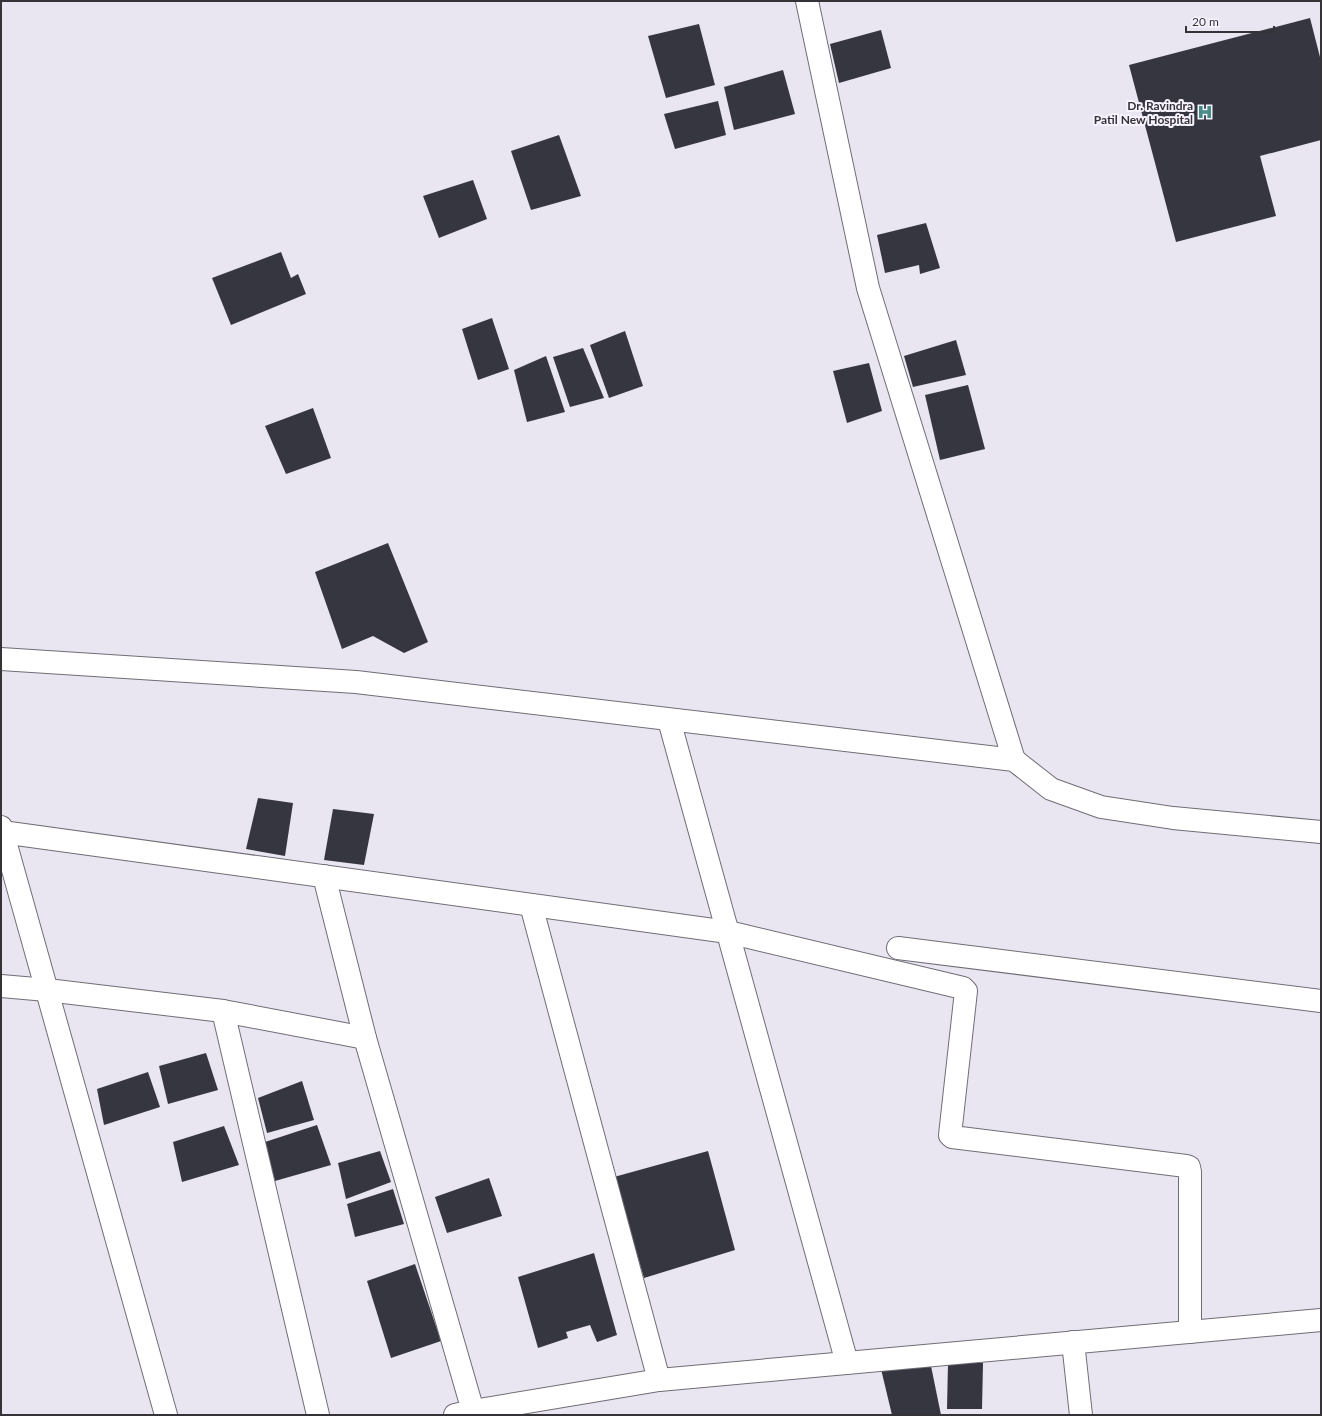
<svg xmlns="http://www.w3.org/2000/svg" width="1322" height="1416" font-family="Lato,sans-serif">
  <rect width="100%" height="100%" fill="#e9e6f1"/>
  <g fill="#35363f">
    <polygon points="1310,18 1321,61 1321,140 1260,156 1276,216 1176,242 1129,65"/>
    <polygon points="699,24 715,85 666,98 648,36"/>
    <polygon points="881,30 891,68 839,83 830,44"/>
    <polygon points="783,70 795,114 734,130 724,87"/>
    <polygon points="718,101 726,135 675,149 664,114"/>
    <polygon points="559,135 581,196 531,210 511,151"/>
    <polygon points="473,180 487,219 439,238 423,196"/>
    <polygon points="926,223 940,268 920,274 919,265 885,273 877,235"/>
    <polygon points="281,252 291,278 298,274 306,294 231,325 212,278"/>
    <polygon points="492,318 509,369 478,380 462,329"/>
    <polygon points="625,331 643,386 609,398 590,345"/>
    <polygon points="956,340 966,375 913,387 904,356"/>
    <polygon points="583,348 604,398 570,407 553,357"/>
    <polygon points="546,356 565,412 527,422 514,370"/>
    <polygon points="869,363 882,411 847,423 833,371"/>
    <polygon points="968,385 985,449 940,460 925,395"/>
    <polygon points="313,408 331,458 286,474 265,426"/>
    <polygon points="388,543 428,642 404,653 373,636 342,649 315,572"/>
    <polygon points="258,798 293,803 285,856 246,849"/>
    <polygon points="333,809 374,814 364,865 324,860"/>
    <polygon points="206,1053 218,1090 168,1104 159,1066"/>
    <polygon points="148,1072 160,1107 104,1125 97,1089"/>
    <polygon points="302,1081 314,1120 267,1133 258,1098"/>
    <polygon points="317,1125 331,1165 275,1181 265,1142"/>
    <polygon points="224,1126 239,1165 182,1182 173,1142"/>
    <polygon points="380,1151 391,1182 346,1199 338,1163"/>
    <polygon points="708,1151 735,1250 644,1278 614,1177"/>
    <polygon points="489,1178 502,1216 447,1233 435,1197"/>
    <polygon points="393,1189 404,1224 355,1237 347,1204"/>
    <polygon points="594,1253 617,1335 597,1342 590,1325 566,1332 568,1338 538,1348 518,1277"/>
    <polygon points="415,1264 441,1341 391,1358 367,1281"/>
    <polygon points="948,1363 983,1363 982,1409 947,1409"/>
    <polygon points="931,1366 941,1415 892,1415 881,1369"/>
  </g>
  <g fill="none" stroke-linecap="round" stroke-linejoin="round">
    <g stroke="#706d76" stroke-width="24">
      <g id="minor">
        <polyline points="807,1 868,288 1014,760"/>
        <polyline points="1,659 356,682 1014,760 1051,789 1101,807 1173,818 1321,832"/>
        <polyline points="669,720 847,1363"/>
        <polyline points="1,827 166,1415"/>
        <polyline points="2,832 728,932 963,988 966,991 950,1135 952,1137 1186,1166 1189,1167 1190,1172 1190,1332"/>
        <polyline points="324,876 365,1038 473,1411"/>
        <polyline points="531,905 659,1380"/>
        <polyline points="898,948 1321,1001"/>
        <polyline points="1,986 47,990 223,1011 365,1038"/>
        <polyline points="223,1011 318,1415"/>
        <polyline points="1073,1342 1081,1415"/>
        <polyline points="455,1415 473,1411 659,1380 1321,1320"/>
      </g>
    </g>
    <use href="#minor" stroke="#fff" stroke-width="22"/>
  </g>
  <defs>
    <g id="hospital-bare" transform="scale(1.2)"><path d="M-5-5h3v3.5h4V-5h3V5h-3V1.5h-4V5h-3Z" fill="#458c87" stroke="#f7f3ff" stroke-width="2.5" paint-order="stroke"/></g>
  </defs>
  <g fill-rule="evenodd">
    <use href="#hospital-bare" x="1205" y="112"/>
  </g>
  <g text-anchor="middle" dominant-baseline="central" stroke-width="4" stroke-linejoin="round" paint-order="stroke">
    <g font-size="12" font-weight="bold" fill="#353338" stroke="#f7f3ff" text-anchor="end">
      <text x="1193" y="105">Dr. Ravindra<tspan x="1193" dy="14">Patil New Hospital</tspan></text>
    </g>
  </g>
  <rect width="1322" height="1416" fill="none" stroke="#353338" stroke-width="4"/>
  <path d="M1186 26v6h88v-6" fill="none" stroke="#353338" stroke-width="2"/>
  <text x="1192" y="26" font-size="12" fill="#353338" stroke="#f7f3ff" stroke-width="3" paint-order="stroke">20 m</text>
</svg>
